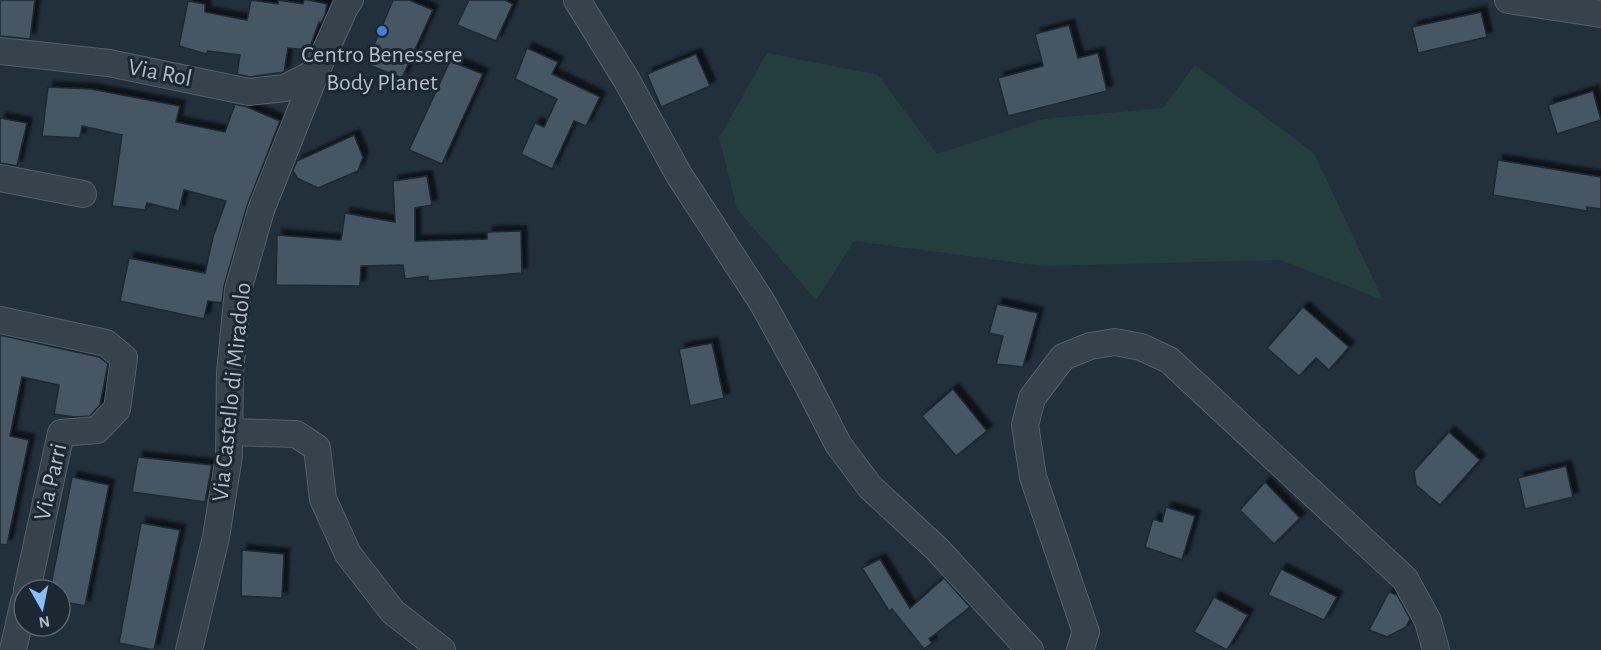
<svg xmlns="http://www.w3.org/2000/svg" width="1601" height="650" font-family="'Alegreya Sans',sans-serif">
  <defs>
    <filter id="shadow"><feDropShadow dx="5.5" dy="-5.5" stdDeviation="1.5" flood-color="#0009"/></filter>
  </defs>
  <rect width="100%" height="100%" fill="#22303c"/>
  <polygon fill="#243d3d" points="767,53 878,75 937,154 1043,119 1163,108 1195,65 1314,153 1383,300 1280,260 1043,266 854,241 816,300 737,209 719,138"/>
  <g fill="#465663" stroke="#1d2933" stroke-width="1.5" filter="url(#shadow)">
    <polygon points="0,0 35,0 30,39 0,36"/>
    <polygon points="251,0 278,4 278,0 303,4 304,0 309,0 327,4 325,15 321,23 319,22 309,50 288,48 284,72 250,77 237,74 240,55 208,51 206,54 179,46 188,1 205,4 205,12 247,20"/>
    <polygon points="393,0 409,0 433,10 402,78 366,64"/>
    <polygon points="469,0 505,0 513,4 496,41 457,25"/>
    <polygon points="1481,12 1487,37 1418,53 1412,27"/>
    <polygon points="1069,25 1078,58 1098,53 1107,91 1008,116 998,78 1043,66 1035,34"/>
    <polygon points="527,48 558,62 552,74 600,97 586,126 574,121 552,169 521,154 535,123 544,127 557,99 515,79"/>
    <polygon points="696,54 710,86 661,107 647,74"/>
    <polygon points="450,61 483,74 442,164 409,150"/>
    <polygon points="48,87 91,89 180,106 176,122 225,132 235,104 247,107 280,121 247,206 224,286 222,303 208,301 204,319 120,301 129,258 205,273 213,237 226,201 184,190 179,211 147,203 145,210 112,206 122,135 82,126 80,138 42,136"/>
    <polygon points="1593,91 1601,120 1557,134 1548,105"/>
    <polygon points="0,118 27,123 17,166 0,163"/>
    <polygon points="354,135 363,157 358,171 318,188 297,178 293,170 297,161"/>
    <polygon points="1498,160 1601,177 1601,209 1587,207 1587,211 1493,195"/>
    <polygon points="427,176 432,205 415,208 415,241 487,239 487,232 521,231 522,273 428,281 428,276 405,279 403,265 361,266 360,286 276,285 277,235 341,240 345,213 395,222 393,181"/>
    <polygon points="997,304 1038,313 1023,367 996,364 1003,336 989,333"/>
    <polygon points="1303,307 1349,347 1329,370 1316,358 1299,376 1267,348"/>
    <polygon points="0,335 99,357 108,364 100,405 90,416 74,417 54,414 59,385 22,377 10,436 29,440 7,545 0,544"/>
    <polygon points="712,343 724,398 690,406 679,349"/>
    <polygon points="953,389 987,431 956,456 922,416"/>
    <polygon points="1449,432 1480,460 1440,505 1416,485 1414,471"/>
    <polygon points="138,457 212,465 205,502 132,492"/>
    <polygon points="1566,466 1573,497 1525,509 1518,478"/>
    <polygon points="72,477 109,485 85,606 60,601 60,590 50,590"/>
    <polygon points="1265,482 1300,518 1274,544 1240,510"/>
    <polygon points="1166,507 1195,516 1182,560 1145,547 1153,519 1162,522"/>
    <polygon points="141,523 180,530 154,650 119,643"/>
    <polygon points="242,550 284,554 282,598 241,596"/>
    <polygon points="880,559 910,608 944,578 970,607 929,639 932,643 924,649 892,609 889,611 862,568"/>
    <polygon points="1281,569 1337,597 1324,620 1268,595"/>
    <polygon points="1389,592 1397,595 1410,619 1406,627 1387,637 1369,630"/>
    <polygon points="1214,597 1248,615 1227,650 1194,632"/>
  </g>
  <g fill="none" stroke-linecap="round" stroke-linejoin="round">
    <g stroke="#545f6a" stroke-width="28">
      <g id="minor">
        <polyline points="577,0 626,79 679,175 762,302 803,376 838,444 870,487 937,549 1030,650"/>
        <polyline points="1508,0 1601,14"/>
        <polyline points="0,51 109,63 249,92 285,88 316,72"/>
        <polyline points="0,178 83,194"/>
        <polyline points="0,320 106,343 124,358 117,409 97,430 61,433 27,590"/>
        <polyline points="230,432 296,434 317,448 323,499 348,554 393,612 442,650"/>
        <polyline points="13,650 24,602"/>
        <polyline points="189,650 216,537 229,456 230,373 238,290 261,210 316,72 345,7 350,0"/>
        <polyline points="1080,650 1086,632 1033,477 1025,425 1032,398 1063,357 1090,346 1115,342 1141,347 1169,360 1405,579 1428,621 1436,650"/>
      </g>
    </g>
    <use href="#minor" stroke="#36424c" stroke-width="26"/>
  </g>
  <circle fill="#3f7fe0" stroke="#1b2731" stroke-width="2" cx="382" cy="31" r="6"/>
  <g text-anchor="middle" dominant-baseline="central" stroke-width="6" stroke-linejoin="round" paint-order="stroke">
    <g font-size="24" fill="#b2bcc8" stroke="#1b2731">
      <text x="382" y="55">Centro Benessere<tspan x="382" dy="28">Body Planet</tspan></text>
    </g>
    <g font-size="24" fill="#b2bcc8" stroke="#1b2731">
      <text transform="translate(160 73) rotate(11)">Via Rol</text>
      <text transform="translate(232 392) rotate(-84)">Via Castello di Miradolo</text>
      <text transform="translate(51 482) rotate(-77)">Via Parri</text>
    </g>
  </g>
  <g transform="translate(42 608) rotate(171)"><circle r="28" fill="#1b2731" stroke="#57636d" stroke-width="1.5"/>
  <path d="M0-4.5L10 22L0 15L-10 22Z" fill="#85befa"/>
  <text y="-9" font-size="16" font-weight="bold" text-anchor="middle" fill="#b2bcc8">N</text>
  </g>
</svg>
